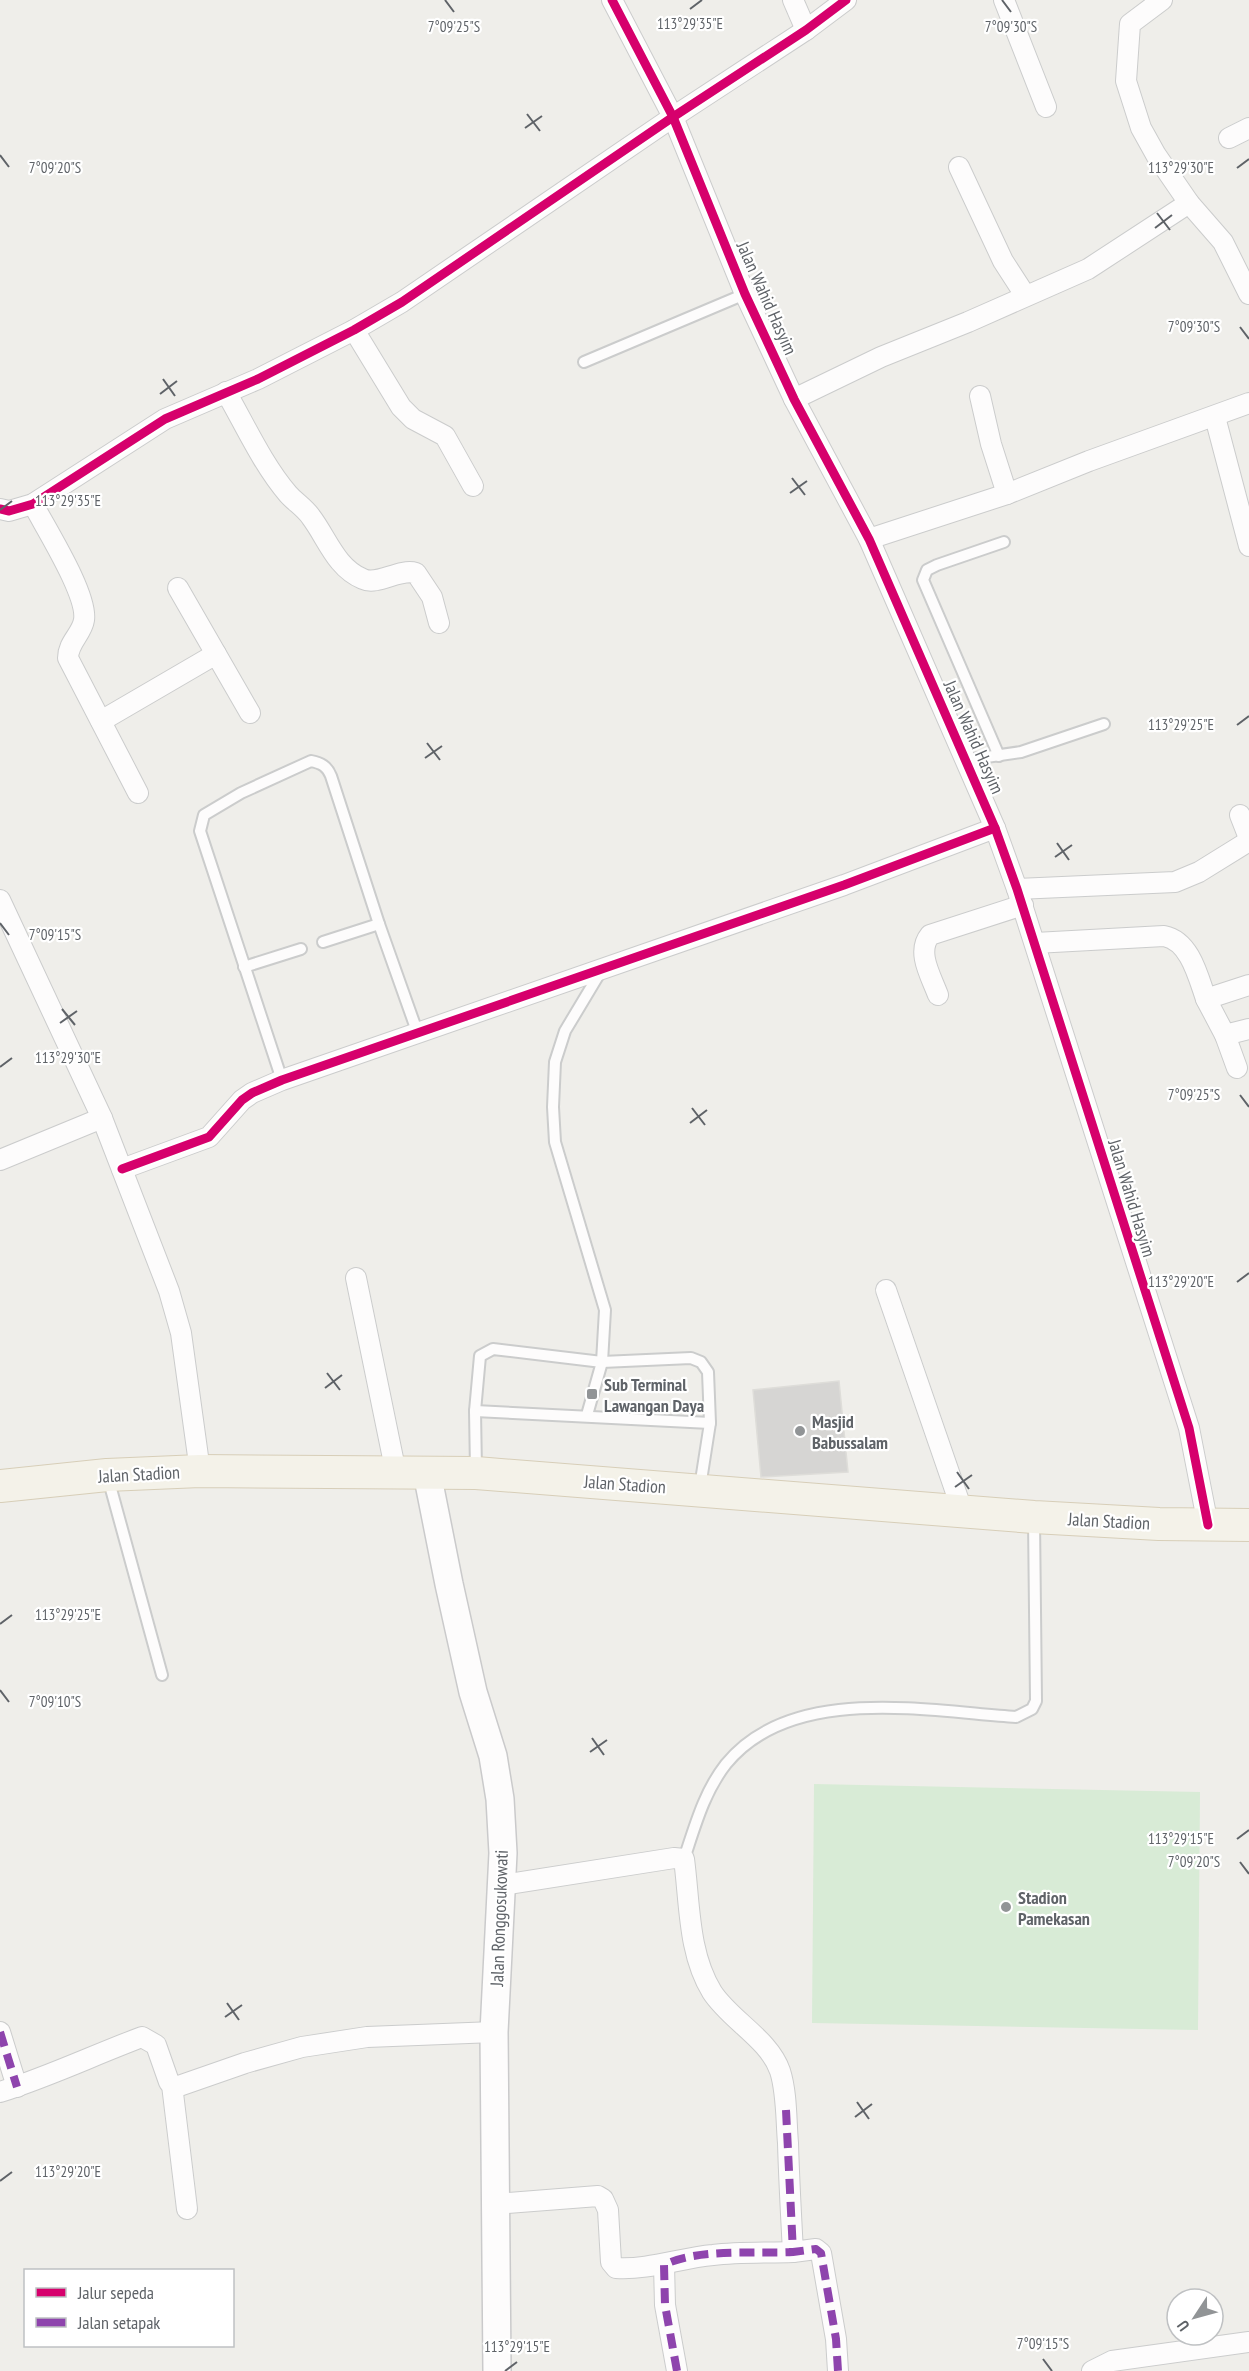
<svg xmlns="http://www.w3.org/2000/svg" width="1249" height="2371" font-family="'PT Sans Narrow',sans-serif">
  <rect width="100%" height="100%" fill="#efeeea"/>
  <polygon fill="#d8ebd6" points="814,1784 1200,1792 1198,2030 812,2023"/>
  <polygon fill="#d6d5d3" stroke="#deddd9" stroke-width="1.5" points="839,1381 848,1472 761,1477 753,1390"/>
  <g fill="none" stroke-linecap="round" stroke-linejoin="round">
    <g stroke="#cbcccc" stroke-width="14">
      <g id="service">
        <polyline points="584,362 745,294"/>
        <polyline points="999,756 923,580 927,570 937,565 1004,542"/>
        <polyline points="966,760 1021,752 1104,724"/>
        <polyline points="323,942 379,924"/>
        <polyline points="244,967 301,949"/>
        <path d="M282,1080L200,831L204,815L241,793L311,761C321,763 327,766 331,776L379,924L418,1034"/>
        <polyline points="475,1411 710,1423"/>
        <polyline points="587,1415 602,1362 605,1310 555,1142 553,1107 555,1062 565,1031 601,971"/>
        <polyline points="476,1470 475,1411 480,1356 493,1349 602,1362 691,1358 701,1362 708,1372 710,1423 700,1487"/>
        <polyline points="108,1478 162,1675"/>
        <path d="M684,1859C695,1826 704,1792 726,1764C791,1684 926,1711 1016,1717L1032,1709L1036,1701L1034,1520"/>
      </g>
    </g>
    <g stroke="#cbcccc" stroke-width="22">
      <g id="minor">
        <polyline points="612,0 673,117 745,294 794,399 869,539 995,828 1017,889 1189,1428 1208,1525"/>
        <polyline points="793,0 806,30"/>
        <polyline points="1004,0 1046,107"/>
        <polyline points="1162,0 1130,24 1126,81 1141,128 1156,155 1189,203 1223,242 1249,294"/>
        <polyline points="1229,138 1249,128"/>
        <polyline points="959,167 1003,261 1025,295"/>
        <polyline points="354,330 401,407 413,419 445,436 473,486"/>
        <path d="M226,392C245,425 263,465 288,494C295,502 305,508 311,517C327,538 336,568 363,579C378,586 399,568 416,573L432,597L439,623"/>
        <polyline points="980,396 991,444 1007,494"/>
        <polyline points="794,399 881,357 968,322 1088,269 1189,203"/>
        <polyline points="1215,417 1249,546"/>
        <path d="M33,504C46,529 88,595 84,620C82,634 68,642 68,658L138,793"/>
        <polyline points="0,509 9,511 33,504 165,419 258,379 354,330 402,302 673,117 806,30 846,0"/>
        <polyline points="869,539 1007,494 1089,461 1249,403"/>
        <polyline points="178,588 216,654"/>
        <polyline points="101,721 216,654 250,713"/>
        <polyline points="1240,815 1249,838"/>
        <polyline points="1017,889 1175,882 1199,872 1249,841"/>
        <polyline points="0,900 102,1118 169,1291 181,1333 200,1471"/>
        <path d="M1035,943L1164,936C1190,941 1198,976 1206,999L1249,985"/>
        <path d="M938,995C931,976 916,952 930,935L1023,905"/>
        <polyline points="1206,999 1225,1035 1237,1068"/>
        <polyline points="1225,1035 1249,1029"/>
        <polyline points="0,1160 102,1118"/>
        <polyline points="122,1169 209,1137 242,1100 252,1093 282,1080 844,885 995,828"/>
        <polyline points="356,1278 396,1473"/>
        <polyline points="886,1290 962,1510"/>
        <path d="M502,1885L674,1858L684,1859C690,1904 688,1953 712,1992C730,2020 769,2039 780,2071C787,2093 786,2120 788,2143C789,2179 791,2215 793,2252L816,2249L821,2253L836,2339L838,2371"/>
        <polyline points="0,2032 17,2087"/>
        <polyline points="172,2085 187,2209"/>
        <path d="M0,2092C48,2077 94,2055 142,2037L156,2045L169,2082L176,2087L245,2063L302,2047L367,2037L494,2032"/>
        <path d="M496,2204L598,2196L603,2199L608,2210L611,2262L616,2268C649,2270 680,2258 713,2255C739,2252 766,2253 793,2252"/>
        <polyline points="664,2265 665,2305 677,2371"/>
        <polyline points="1092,2371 1112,2361 1249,2342"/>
      </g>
    </g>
    <g stroke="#cacacb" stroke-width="30">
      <polyline id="secondary" points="427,1473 449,1584 473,1692 493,1756 500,1799 503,1853 494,2032 497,2371"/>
    </g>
    <g stroke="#d7ceb8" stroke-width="34">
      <polyline id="primary" points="0,1486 107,1475 200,1471 476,1473 1034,1517 1159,1524 1249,1525"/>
    </g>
    <use href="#service" stroke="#fdfcfc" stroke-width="10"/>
    <use href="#minor" stroke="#fdfcfc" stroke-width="20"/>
    <use href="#secondary" stroke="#fdfcfc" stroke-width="27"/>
    <use href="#primary" stroke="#f4f2e9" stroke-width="32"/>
    <g stroke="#8e44ad" stroke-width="8" stroke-dasharray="15 8" stroke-linecap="butt">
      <polyline points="0,2032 17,2087"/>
      <polyline points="786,2110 793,2252 816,2249 821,2253 836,2339 838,2371"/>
      <path d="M677,2371L665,2305L664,2265C698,2248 755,2254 793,2252"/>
    </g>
    <g stroke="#fff" stroke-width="13">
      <g id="cycleway">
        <polyline points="612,0 673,117 745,294 794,399 869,539 995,828 1017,889 1189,1428 1208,1525"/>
        <polyline points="0,509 9,511 33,504 165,419 258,379 354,330 402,302 673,117 806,30 846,0"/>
        <polyline points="122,1169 209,1137 242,1100 252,1093 282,1080 844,885 995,828"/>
      </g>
    </g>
    <use href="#cycleway" stroke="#d6006c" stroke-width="9"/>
  </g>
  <path fill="none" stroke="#5f6368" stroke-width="2" d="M445,0L454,12M1002,0L1011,12M690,9L702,0M527,114L540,131M525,128L542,116M0,155L9,167M1237,168L1249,159M1157,213L1170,230M1155,228L1172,215M1240,327L1249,339M163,379L175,396M160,394L177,381M792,478L805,495M790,493L807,481M0,510L12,501M1237,725L1249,716M427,743L440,760M425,758L442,746M1057,843L1069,860M1055,857L1072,845M0,923L9,935M62,1009L75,1025M60,1023L77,1011M0,1067L12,1058M1240,1095L1249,1107M692,1108L705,1125M690,1123L707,1110M1237,1282L1249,1273M327,1373L340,1390M325,1388L342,1375M957,1472L969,1489M955,1487L972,1475M0,1624L12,1615M0,1690L9,1702M592,1738L604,1755M590,1752L607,1740M1237,1839L1249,1830M1240,1862L1249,1874M227,2003L239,2020M225,2017L242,2005M857,2102L869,2119M855,2117L872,2104M0,2181L12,2172M1043,2359L1052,2371M505,2371L517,2362"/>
  <g fill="#919496" stroke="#fff" stroke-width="2">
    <rect x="586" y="1388" width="12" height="12" rx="3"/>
    <circle cx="800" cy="1431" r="6"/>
    <circle cx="1006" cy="1907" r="6"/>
  </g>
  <g text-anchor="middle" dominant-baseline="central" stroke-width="4.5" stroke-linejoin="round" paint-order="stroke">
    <g font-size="18" fill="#5f6368" stroke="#fff">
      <text transform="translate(767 298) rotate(66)">Jalan Wahid Hasyim</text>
      <text transform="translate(974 737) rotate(66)">Jalan Wahid Hasyim</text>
      <text transform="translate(1132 1198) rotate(73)">Jalan Wahid Hasyim</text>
      <text transform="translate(139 1474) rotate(-3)">Jalan Stadion</text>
      <text transform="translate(625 1484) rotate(4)">Jalan Stadion</text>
      <text transform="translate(1109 1521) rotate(3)">Jalan Stadion</text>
      <text transform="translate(499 1918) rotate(-88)">Jalan Ronggosukowati</text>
    </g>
    <g font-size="18" font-weight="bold" fill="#5f6368" stroke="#fff" text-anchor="start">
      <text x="604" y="1384">Sub Terminal<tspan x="604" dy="21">Lawangan Daya</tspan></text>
      <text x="812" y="1421">Masjid<tspan x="812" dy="21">Babussalam</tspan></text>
      <text x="1018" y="1897">Stadion<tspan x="1018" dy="21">Pamekasan</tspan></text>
    </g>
  </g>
  <g font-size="15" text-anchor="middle" fill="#5f6368" stroke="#fff" stroke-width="4.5" stroke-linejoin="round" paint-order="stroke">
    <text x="690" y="29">113°29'35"E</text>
    <text x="454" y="32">7°09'25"S</text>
    <text x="1011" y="32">7°09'30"S</text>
    <text x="55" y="173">7°09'20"S</text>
    <text x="1181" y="173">113°29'30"E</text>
    <text x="1194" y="332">7°09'30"S</text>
    <text x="68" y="506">113°29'35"E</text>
    <text x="1181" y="730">113°29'25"E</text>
    <text x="55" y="940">7°09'15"S</text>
    <text x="68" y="1063">113°29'30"E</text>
    <text x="1194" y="1100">7°09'25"S</text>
    <text x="1181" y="1287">113°29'20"E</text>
    <text x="68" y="1620">113°29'25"E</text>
    <text x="55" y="1707">7°09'10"S</text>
    <text x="1181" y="1844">113°29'15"E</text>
    <text x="1194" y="1867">7°09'20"S</text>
    <text x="68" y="2177">113°29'20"E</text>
    <text x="1043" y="2349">7°09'15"S</text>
    <text x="517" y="2352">113°29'15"E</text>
  </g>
  <rect x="24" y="2269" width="210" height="78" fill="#ffffff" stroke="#bfc1c3" stroke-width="1.5"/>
  <rect x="36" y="2288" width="30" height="9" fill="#d6006c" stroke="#bfc1c3" stroke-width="1.5"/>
  <text x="78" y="2299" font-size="18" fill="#5f6368">Jalur sepeda</text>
  <rect x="36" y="2318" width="30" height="9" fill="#8e44ad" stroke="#bfc1c3" stroke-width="1.5"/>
  <text x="78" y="2329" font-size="18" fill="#5f6368">Jalan setapak</text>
  <g transform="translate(1195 2317) rotate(234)"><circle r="28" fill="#ffffff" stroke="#bfc1c3" stroke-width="1.5"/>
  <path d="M0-4.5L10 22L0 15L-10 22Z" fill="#919496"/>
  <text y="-9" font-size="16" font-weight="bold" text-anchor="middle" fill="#5f6368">U</text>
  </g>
</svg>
